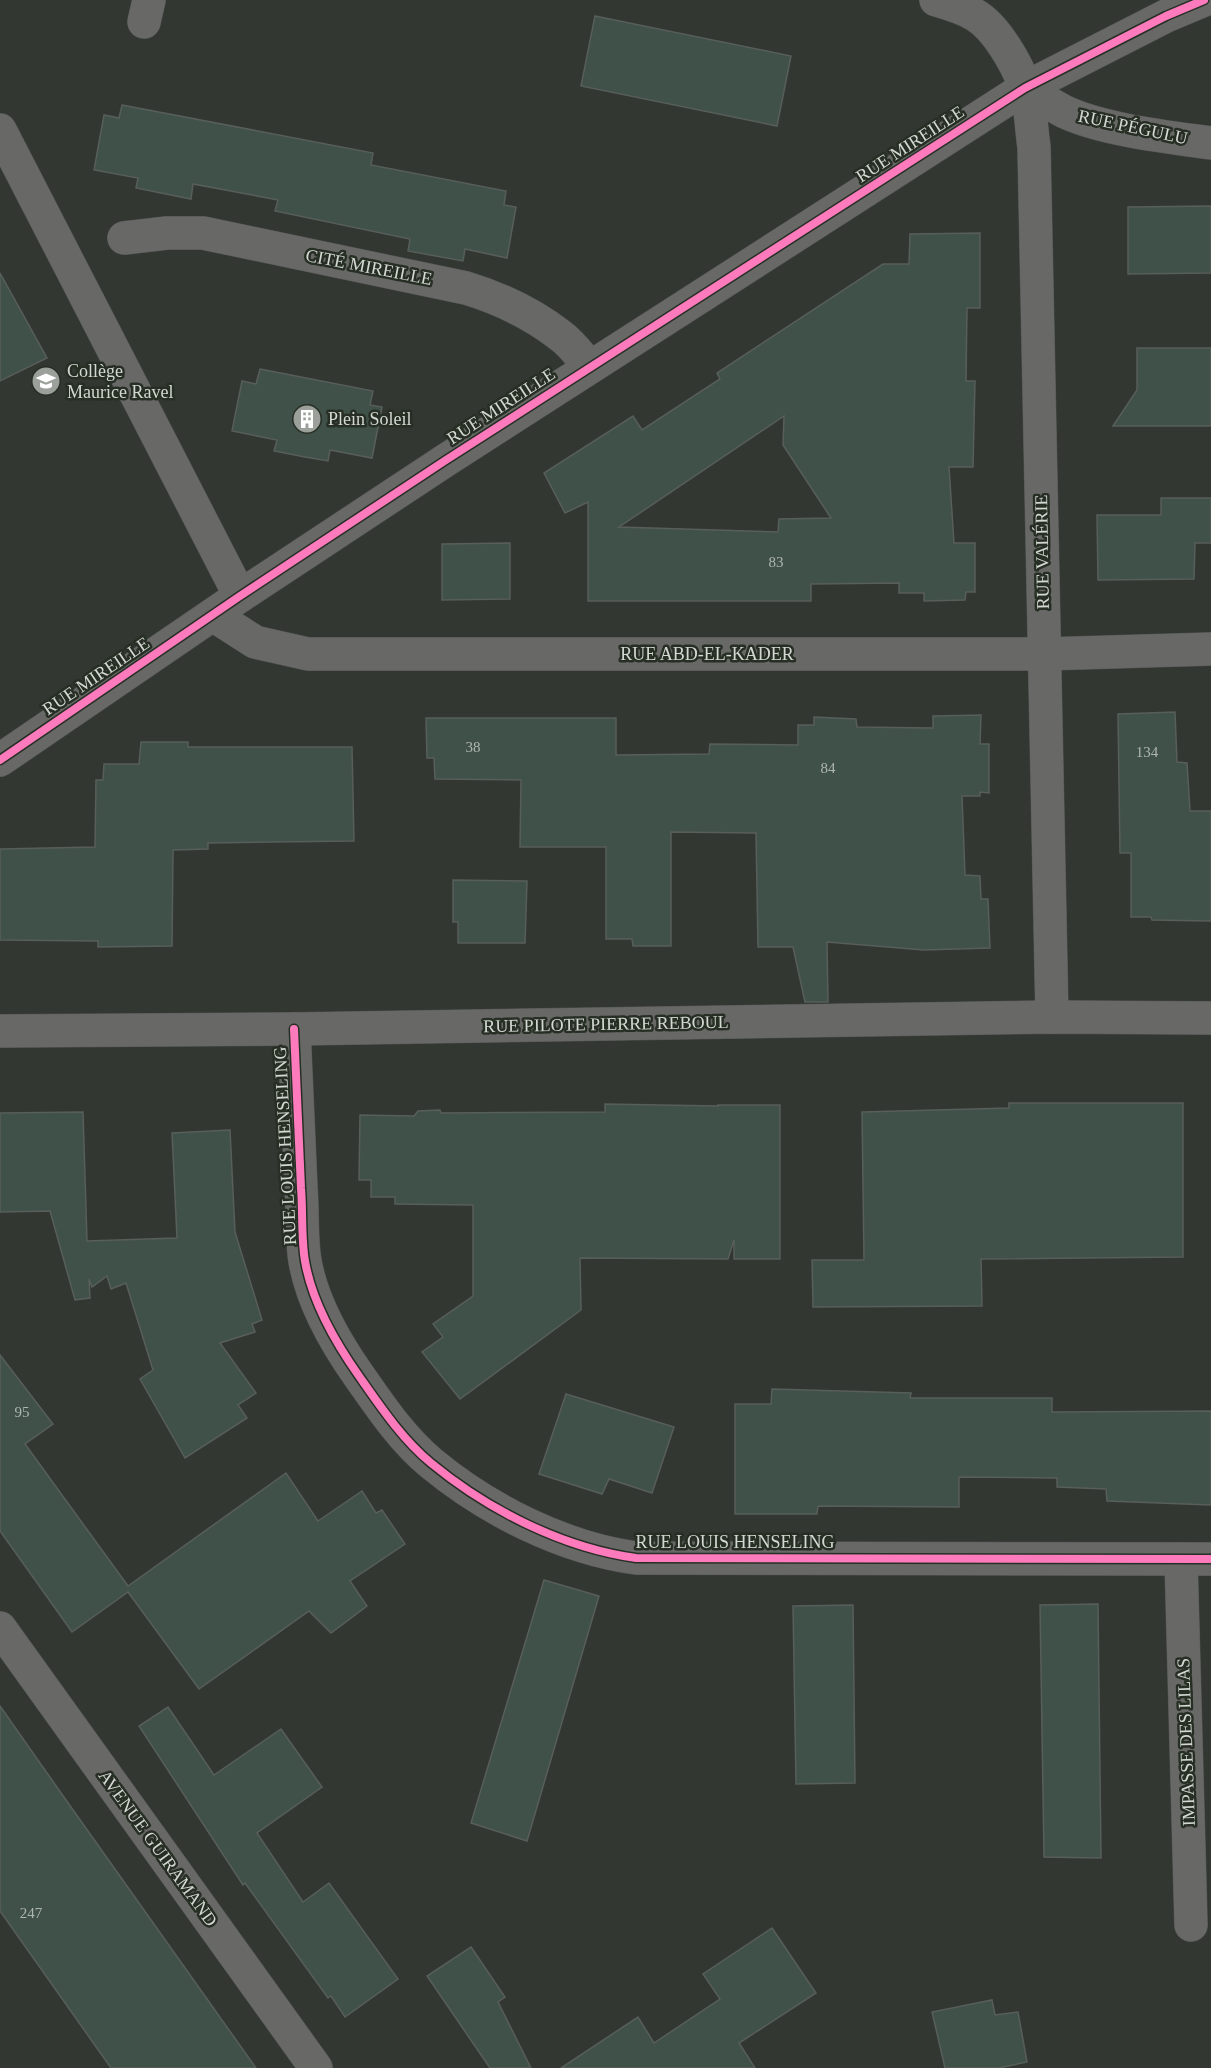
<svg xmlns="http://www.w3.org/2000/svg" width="1211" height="2068" font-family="'Times New Roman',serif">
  <rect width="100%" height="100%" fill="#323732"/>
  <g fill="#405149" stroke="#585e5a" stroke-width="1.5" fill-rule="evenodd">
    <polygon points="595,16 791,56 777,126 581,86"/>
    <polygon points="122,105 373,153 371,165 506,191 504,205 516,207 507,258 465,249 463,261 408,251 410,239 275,211 278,200 193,184 191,199 136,188 138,178 94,170 104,115 119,118"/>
    <polygon points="1211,206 1211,273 1128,274 1128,207"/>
    <path d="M980,233V308H967L966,381H975L973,467H949L954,543H975V592H966L965,600L924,601V593H899V583L811,584V601H588V502L565,513L544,473L633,416L642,430L720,379L717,373L883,264H909L910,234ZM784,416L783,445L831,518L779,519L778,532L619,527Z"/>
    <polygon points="0,273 47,358 0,381"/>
    <polygon points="1137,348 1211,348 1211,426 1113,426 1137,390"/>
    <polygon points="260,369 373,391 370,405 382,407 372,458 330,450 328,461 305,457 274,451 277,440 232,431 242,381 256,384"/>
    <polygon points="1161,498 1211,498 1211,543 1195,543 1194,579 1098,580 1097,515 1161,515"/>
    <polygon points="510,543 510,599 442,600 442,544"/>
    <polygon points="1175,712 1177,762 1187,763 1190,811 1211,811 1211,921 1152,920 1151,917 1131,917 1131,853 1120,853 1118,714"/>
    <polygon points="981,715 980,744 989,744 989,793 980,792 980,796 962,796 965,875 980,876 981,899 988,899 990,948 924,950 827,942 828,1002 805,1002 793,947 758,947 756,833 671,832 671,946 633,946 632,939 606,939 606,847 520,847 521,780 435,779 434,758 427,758 426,718 616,718 616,755 709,754 710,744 798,745 798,725 814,725 814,717 856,719 857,727 933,728 933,716"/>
    <polygon points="141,742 188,742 188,747 352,747 354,841 208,843 208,849 173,850 172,946 98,947 98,941 0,940 0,849 95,847 96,780 103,780 104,764 139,764"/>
    <polygon points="453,880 527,881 525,943 458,943 458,922 453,922"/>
    <polygon points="1009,1103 1183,1103 1183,1257 981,1259 982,1306 813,1307 812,1260 864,1260 862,1112 1009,1108"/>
    <polygon points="605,1104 718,1106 718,1105 780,1105 780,1259 734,1259 734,1240 728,1259 580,1258 581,1310 460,1399 422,1352 443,1337 433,1324 473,1296 473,1205 395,1204 395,1197 371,1197 371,1180 359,1180 360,1115 414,1116 418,1111 440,1110 441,1113 605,1112"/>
    <polygon points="83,1112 87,1241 177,1238 172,1133 230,1130 235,1232 262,1320 252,1324 255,1332 220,1343 256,1393 238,1405 247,1418 185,1458 140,1379 153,1370 126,1283 111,1289 107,1276 92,1287 89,1279 90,1298 75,1300 50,1211 0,1212 0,1113"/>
    <polygon points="0,1355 53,1424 25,1444 128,1586 286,1473 318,1521 362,1491 376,1513 382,1510 405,1544 350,1581 367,1606 331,1633 309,1611 199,1689 128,1592 72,1632 0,1531"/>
    <polygon points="772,1389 911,1393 910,1398 1052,1398 1052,1412 1211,1411 1211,1505 1107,1501 1106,1489 1057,1487 1057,1478 959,1477 959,1507 818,1506 817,1514 735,1514 735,1404 771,1404"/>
    <polygon points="566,1394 674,1427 652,1493 609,1479 602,1494 539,1474"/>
    <polygon points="544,1580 599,1596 527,1841 471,1823"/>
    <polygon points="1098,1604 1101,1858 1044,1857 1040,1605"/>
    <polygon points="853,1605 855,1783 796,1784 793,1606"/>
    <polygon points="0,1706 66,1800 256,2068 111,2068 0,1911"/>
    <polygon points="168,1707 214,1775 281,1729 322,1787 257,1833 303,1902 329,1883 398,1979 345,2017 331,1996 328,1998 245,1883 243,1885 139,1726"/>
    <polygon points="772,1928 816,1993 739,2043 755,2068 561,2068 638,2017 654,2043 720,1999 703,1974"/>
    <polygon points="471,1947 505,1997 498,2002 531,2068 490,2068 427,1976"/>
    <polygon points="992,2000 995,2015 1018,2012 1027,2062 999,2068 945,2068 932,2012"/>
  </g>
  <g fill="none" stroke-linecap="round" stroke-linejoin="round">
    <g stroke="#505350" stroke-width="34">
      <g id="minor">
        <path d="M936,0C950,4 963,8 975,15C996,27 1017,64 1025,87C1031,105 1031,127 1034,147L1052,1017"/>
        <polyline points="144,22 149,0"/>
        <path d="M1025,88C1038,96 1051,105 1065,112C1104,130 1168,137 1211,143"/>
        <polyline points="0,130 240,596"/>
        <path d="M124,238L167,233H203L466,288C499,298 534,315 561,336C572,344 581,357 590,367"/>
        <polyline points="213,615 255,642 308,654 1044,654 1211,649"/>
        <polyline points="0,760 240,596 446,460 1025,88 1166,16 1204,0"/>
        <path d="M294,1029C296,1082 299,1135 301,1188C303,1212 301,1238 305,1261C312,1302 335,1342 359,1376C380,1406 402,1439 431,1463C488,1510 563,1548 636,1558L1211,1559"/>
        <polyline points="0,1031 294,1029 1052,1017 1211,1018"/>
        <polyline points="1181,1559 1191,1925"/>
        <polyline points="0,1628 316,2068"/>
      </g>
    </g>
    <use href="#minor" stroke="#686967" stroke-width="33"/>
    <g stroke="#272f25" stroke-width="11">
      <g id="cycleway">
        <polyline points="0,760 240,596 446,460 1025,88 1166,16 1204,0"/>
        <path d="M294,1029C296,1082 299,1135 301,1188C303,1212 301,1238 305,1261C312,1302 335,1342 359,1376C380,1406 402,1439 431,1463C488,1510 563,1548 636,1558L1211,1559"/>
      </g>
    </g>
    <use href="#cycleway" stroke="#fd7abc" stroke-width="8"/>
  </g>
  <defs>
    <g id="school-disc" transform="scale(1.5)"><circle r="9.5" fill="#9ba09a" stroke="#272f25"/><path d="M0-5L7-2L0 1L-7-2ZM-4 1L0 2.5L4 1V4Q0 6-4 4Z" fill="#fff"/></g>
    <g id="building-disc" transform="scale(1.5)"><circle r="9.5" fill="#9ba09a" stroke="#272f25"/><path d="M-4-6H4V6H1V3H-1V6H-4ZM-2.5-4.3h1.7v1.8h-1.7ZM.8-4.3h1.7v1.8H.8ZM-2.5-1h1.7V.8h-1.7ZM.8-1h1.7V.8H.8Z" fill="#fff"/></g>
  </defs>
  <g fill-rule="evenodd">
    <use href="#school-disc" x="46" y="381"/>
    <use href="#building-disc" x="307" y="419"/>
  </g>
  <g text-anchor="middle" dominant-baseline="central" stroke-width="5" stroke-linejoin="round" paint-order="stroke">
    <g font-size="15" fill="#aeb6b0">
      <text x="776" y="562">83</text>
      <text x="473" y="747">38</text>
      <text x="1147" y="752">134</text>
      <text x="828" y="768">84</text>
      <text x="22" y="1412">95</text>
      <text x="31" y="1913">247</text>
    </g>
    <g font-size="18" fill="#d3d8d2" stroke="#272f25">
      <text transform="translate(1133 127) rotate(12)">RUE PÉGULU</text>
      <text transform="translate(910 144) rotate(-33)">RUE MIREILLE</text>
      <text transform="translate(369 267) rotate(11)">CITÉ MIREILLE</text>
      <text transform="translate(501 406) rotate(-33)">RUE MIREILLE</text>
      <text transform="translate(1042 552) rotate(-91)">RUE VALÉRIE</text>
      <text x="707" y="654">RUE ABD-EL-KADER</text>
      <text transform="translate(96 676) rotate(-34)">RUE MIREILLE</text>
      <text transform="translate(606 1024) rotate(-1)">RUE PILOTE PIERRE REBOUL</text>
      <text transform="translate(285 1146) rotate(-93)">RUE LOUIS HENSELING</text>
      <text x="735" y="1542">RUE LOUIS HENSELING</text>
      <text transform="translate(1186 1742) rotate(-92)">IMPASSE DES LILAS</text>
      <text transform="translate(158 1848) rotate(54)">AVENUE GUIRAMAND</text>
    </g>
    <g font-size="18" fill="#d3d8d2" stroke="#272f25" text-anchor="start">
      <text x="67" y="371">Collège<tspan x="67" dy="21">Maurice Ravel</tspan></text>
      <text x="328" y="419">Plein Soleil</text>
    </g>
  </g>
</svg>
